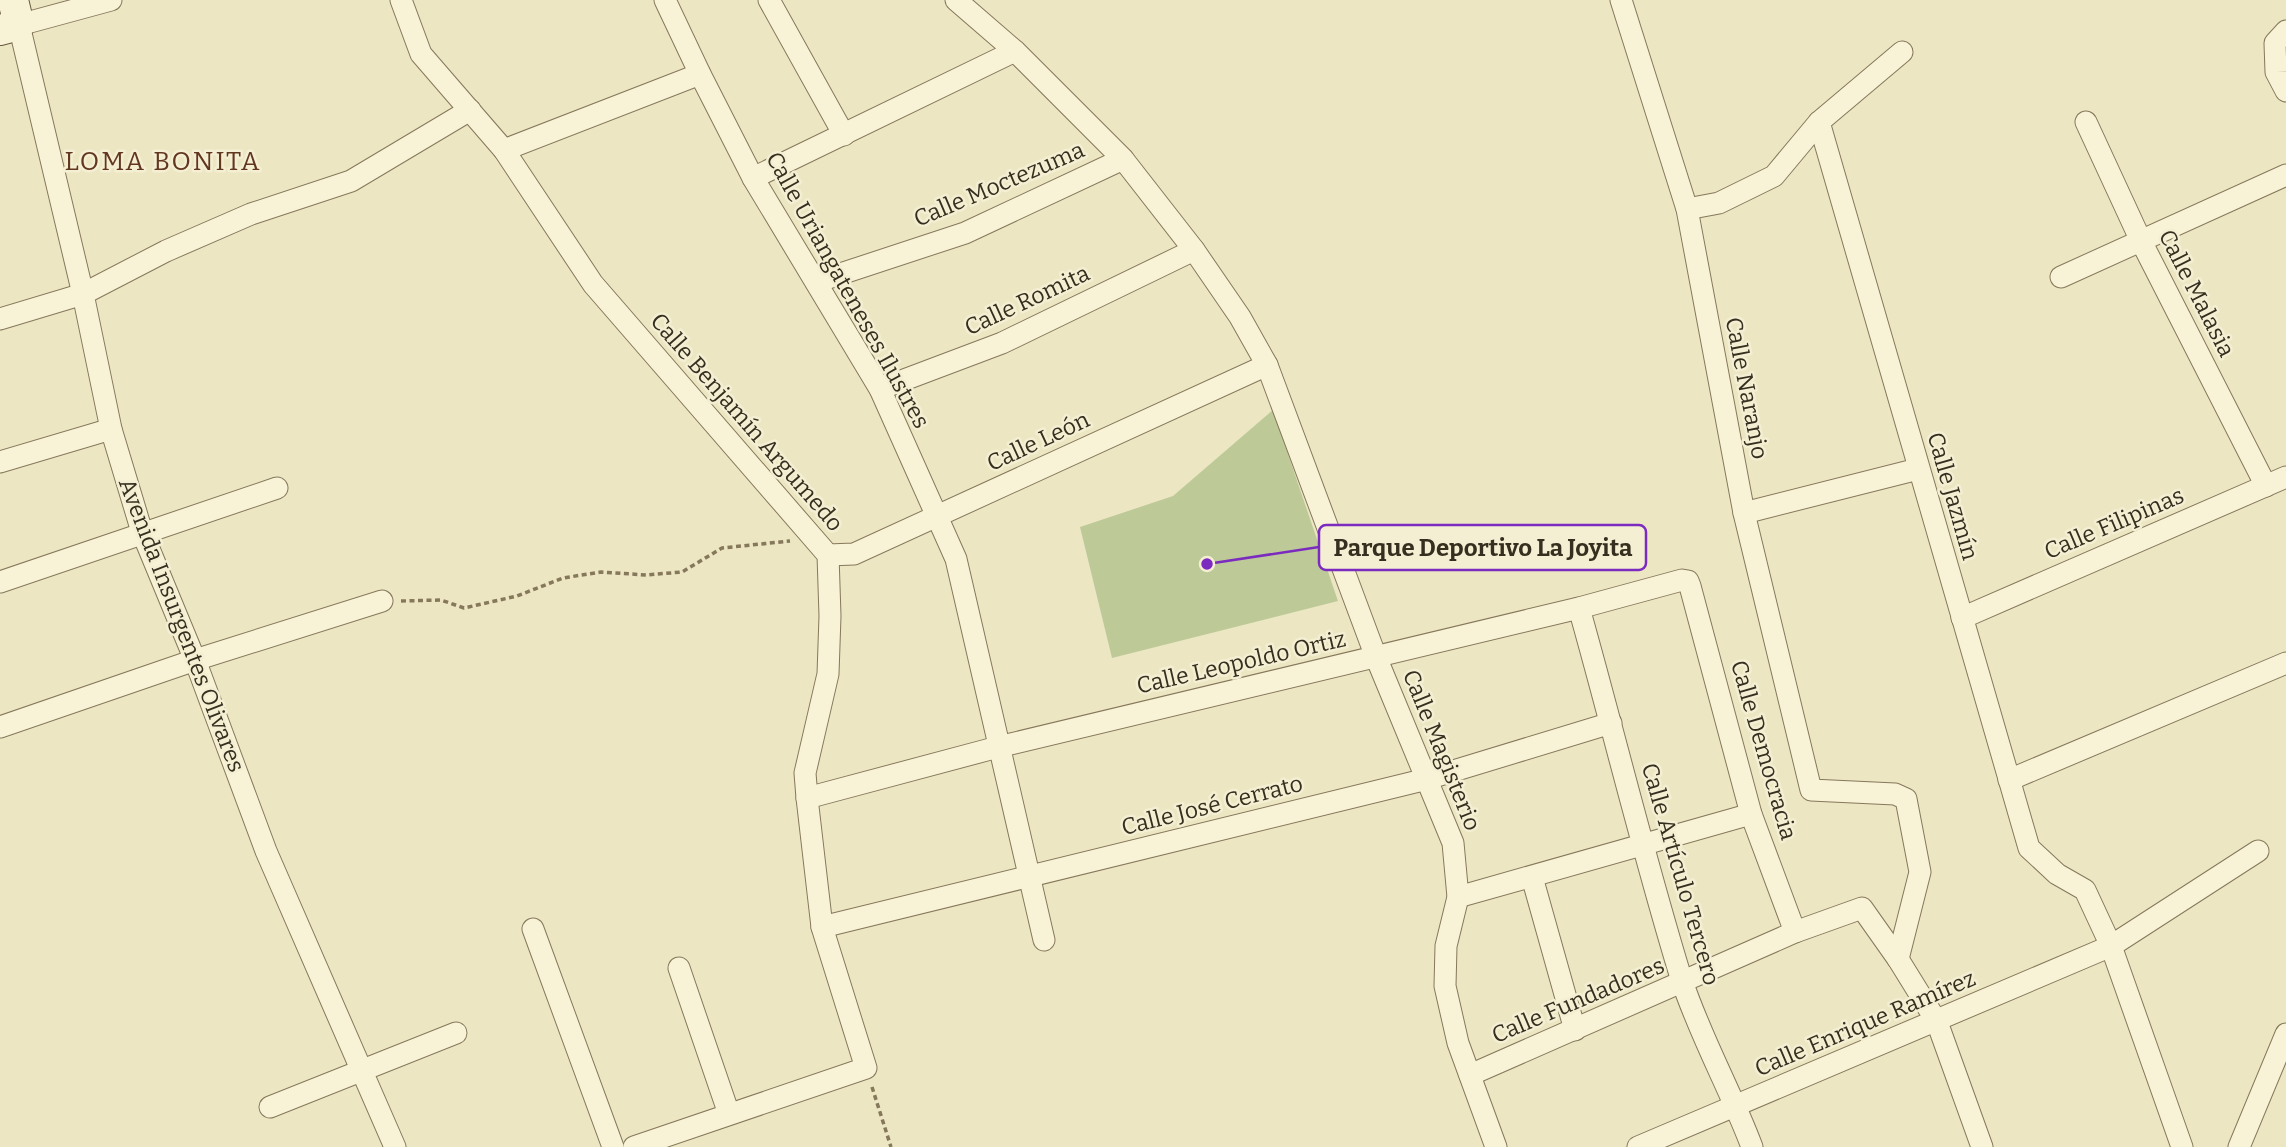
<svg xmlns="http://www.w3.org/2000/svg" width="2286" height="1147" font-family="Bitter,serif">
  <rect width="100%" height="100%" fill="#ece6c3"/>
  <polygon fill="#bdca98" points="1273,410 1338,601 1112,658 1080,527 1173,496"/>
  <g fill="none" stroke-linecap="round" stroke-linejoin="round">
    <g stroke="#86785b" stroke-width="23">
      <g id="street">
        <polyline points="111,0 19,25 83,294 111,429 142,532 195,660 266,851 395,1147"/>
        <polyline points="401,0 421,54 504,150 593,284 828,555 830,616 828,674 805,773 807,798 822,927 866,1068 634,1147"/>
        <polyline points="665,0 700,74 753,178 880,389 956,559 1044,940"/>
        <polyline points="769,0 844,135"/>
        <polyline points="956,0 1015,51 1123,159 1194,250 1240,317 1267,365 1376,657 1453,843 1458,897 1446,946 1445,986 1458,1043 1496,1147"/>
        <polyline points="1621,0 1687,209 1744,513 1811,790 1895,794 1906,799 1920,872 1898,959"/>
        <polyline points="2286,31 2275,43 2276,72 2286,91"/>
        <polyline points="1819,122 2029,848 2057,874 2085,890 2111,946 2182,1147"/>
        <polyline points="2086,122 2141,241 2266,486"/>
        <polyline points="504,150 700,74"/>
        <polyline points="753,178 1015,51"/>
        <polyline points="1687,209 1719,203 1774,176 1819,122 1902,52"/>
        <polyline points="2061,277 2286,175"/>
        <polyline points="816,282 965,233 1123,159"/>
        <polyline points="0,319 83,294 166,251 251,214 351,181 470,110"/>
        <polyline points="880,389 1002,343 1194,250"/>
        <polyline points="0,462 111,429"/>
        <polyline points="1744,513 1918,469"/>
        <polyline points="828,555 854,554 1267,365"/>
        <polyline points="0,582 277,488"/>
        <path d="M1579,608C1614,732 1644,858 1682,981C1701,1038 1731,1091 1752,1147"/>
        <polyline points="1962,618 2286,477"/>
        <polyline points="0,727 195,660 382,601"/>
        <polyline points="2009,780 2286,663"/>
        <polyline points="807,798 998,747 1579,608 1682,580 1688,581 1690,586 1751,814 1795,932"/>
        <polyline points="1532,877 1575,1030"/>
        <polyline points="1458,897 1751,814"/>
        <polyline points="822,927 1427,779 1611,723"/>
        <polyline points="533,929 613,1147"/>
        <polyline points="679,968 729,1114"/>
        <polyline points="1470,1075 1795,932 1862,908 1898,959 1937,1022 1982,1147"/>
        <polyline points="270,1107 456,1033"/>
        <polyline points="1638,1147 2111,946 2258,851"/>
        <polyline points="2239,1147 2286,1034"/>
      </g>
    </g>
    <g stroke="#68593e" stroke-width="32">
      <polyline id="secondary" points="0,30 19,25 13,0"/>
    </g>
    <g stroke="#86785b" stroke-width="3.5" stroke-dasharray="5 3.5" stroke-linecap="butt">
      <polyline points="401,601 441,600 464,608 517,596 563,578 601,572 646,575 682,572 722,548 790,541"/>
      <polyline points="872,1087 891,1147"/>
    </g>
    <use href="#street" stroke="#f8f2d6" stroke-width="21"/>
    <use href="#secondary" stroke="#f8f2d6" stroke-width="30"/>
  </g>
  <g text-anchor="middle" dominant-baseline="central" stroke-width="5" stroke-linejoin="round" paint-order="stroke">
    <g font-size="23" fill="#362e1e" stroke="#f4efd3">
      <text transform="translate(999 184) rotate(-23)">Calle Moctezuma</text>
      <text transform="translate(848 290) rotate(61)">Calle Uriangateneses Ilustres</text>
      <text transform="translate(2197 293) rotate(63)">Calle Malasia</text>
      <text transform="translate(1027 300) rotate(-25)">Calle Romita</text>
      <text transform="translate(1747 388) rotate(79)">Calle Naranjo</text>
      <text transform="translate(747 422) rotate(49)">Calle Benjamín Argumedo</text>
      <text transform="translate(1038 441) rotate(-25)">Calle León</text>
      <text transform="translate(1953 496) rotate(74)">Calle Jazmín</text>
      <text transform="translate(2114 523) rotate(-23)">Calle Filipinas</text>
      <text transform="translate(182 625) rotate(69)">Avenida Insurgentes Olivares</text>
      <text transform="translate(1241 662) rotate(-13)">Calle Leopoldo Ortiz</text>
      <text transform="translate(1442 750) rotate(68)">Calle Magisterio</text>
      <text transform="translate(1764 750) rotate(74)">Calle Democracia</text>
      <text transform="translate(1212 805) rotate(-14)">Calle José Cerrato</text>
      <text transform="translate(1681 874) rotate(74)">Calle Artículo Tercero</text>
      <text transform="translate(1578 1000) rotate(-23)">Calle Fundadores</text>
      <text transform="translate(1865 1023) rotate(-23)">Calle Enrique Ramírez</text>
    </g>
    <g font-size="26" letter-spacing="2" fill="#62371f" stroke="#f4efd3">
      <text x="163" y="161">LOMA BONITA</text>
    </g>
  </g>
  <path fill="none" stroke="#7b2cbf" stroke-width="2.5" d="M1207 564L1319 547"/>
  <circle fill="#7b2cbf" stroke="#f4efd3" stroke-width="2.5" cx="1207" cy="564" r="7"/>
  <rect fill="#f4efd3" stroke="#7b2cbf" stroke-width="2.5" x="1319" y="525" width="327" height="45" rx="7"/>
  <g font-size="24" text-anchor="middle" font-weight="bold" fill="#362e1e">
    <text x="1483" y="556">Parque Deportivo La Joyita</text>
  </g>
</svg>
